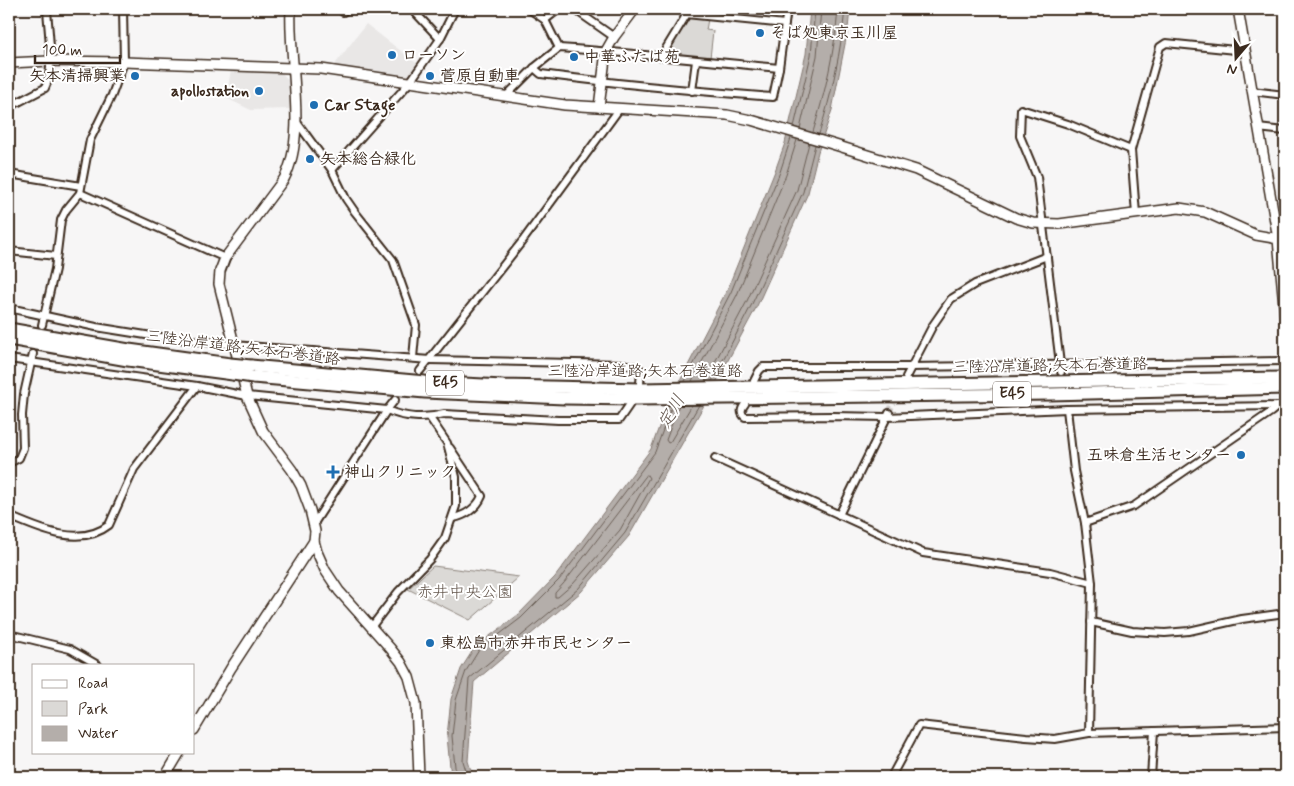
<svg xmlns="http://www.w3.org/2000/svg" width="1294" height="786" font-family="Mynerve,'Klee One',sans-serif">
  <rect width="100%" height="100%" fill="#f7f6f6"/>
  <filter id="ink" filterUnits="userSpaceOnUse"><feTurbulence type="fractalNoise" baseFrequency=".02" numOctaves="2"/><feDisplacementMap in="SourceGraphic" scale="10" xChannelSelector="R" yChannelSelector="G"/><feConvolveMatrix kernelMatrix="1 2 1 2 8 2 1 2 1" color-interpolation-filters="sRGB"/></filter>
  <g filter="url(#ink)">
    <g fill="#e9e7e6">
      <polygon points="366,24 419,65 413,75 408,77 333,67"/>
      <polygon points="231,70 280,71 291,83 291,109 251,110 226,98"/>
    </g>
    <g fill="#dbd9d6" stroke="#8b827a">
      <polygon points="690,17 708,19 706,30 713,31 710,58 664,53"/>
      <polygon points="433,566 519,577 470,620 408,589"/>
    </g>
    <polygon fill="#b4aeaa" stroke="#847972" points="810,9 850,9 848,29 832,110 818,152 808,193 757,306 703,407 629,536 581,592 474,682 468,761 473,777 451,777 447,736 451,699 461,669 475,647 518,615 555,577 651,449 666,408 727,290 775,171 785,143 806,54"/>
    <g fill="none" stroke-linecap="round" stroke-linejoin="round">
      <g stroke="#6b5f56" stroke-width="1">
        <polyline points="794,127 811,55 815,9"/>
        <polyline points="800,129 817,56 821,9"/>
        <path d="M813,132C825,93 835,50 838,9"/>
        <path d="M819,134C832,94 841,51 845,9"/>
        <polyline points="685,381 731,292 780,172 791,138"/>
        <polyline points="692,381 737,295 786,175 797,140"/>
        <polyline points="705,381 747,301 797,190 809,143"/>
        <polyline points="712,381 752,304 803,192 815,145"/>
        <polyline points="679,405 666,440 668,443 670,442 692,405"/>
        <polygon points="647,475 649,478 620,530 573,584 558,597 555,597 555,593 564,583"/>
        <polyline points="456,777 452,736 456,700 466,671 479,650 521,618 559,580 655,452 672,405"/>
        <polyline points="468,777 463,761 469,679 578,589 625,533 699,405"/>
      </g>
      <polyline stroke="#d1cdcb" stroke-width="6" stroke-dasharray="6 3" stroke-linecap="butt" points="889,412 898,394"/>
      <g stroke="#3b2a1e" stroke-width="10">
        <g id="street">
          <polyline points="412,9 440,39"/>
          <polyline points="529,9 545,20 559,48"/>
          <polyline points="574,9 614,37"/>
          <polyline points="678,9 686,14 785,24"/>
          <polyline points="343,12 347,9"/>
          <polyline points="545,20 559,9"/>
          <polyline points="662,55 690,9"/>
          <path d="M534,68L541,74C618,84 695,91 773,97L779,68L787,9"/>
          <polyline points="692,91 696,61"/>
          <polyline points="1252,91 1285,95"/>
          <path d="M505,97L534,68L559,48C633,53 706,61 779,68"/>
          <path d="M9,107L45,88C55,69 48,30 47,9"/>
          <polyline points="296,121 332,170 346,199 355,212 393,260 416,325 413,358"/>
          <polyline points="1258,128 1285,131"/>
          <polyline points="332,170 410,82 440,39 455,9"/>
          <polyline points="9,174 81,186"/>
          <polyline points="80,193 225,258"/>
          <polyline points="1136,214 1131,150 1160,47 1166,43 1245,51"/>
          <polyline points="9,251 56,256"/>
          <polyline points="9,308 96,327 152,336 234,345 430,360 623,364 636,367 641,370 640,384"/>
          <polyline points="42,325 55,269 61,220 66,210 80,193 90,140 112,95 124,62 123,9"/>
          <path d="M9,359L197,386L247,396L387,410C404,418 426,419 444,414L558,420H619L630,404"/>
          <polyline points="420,371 524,239 620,108"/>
          <polyline points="1061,372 1037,177 1020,136 1021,109 1068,124 1131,150"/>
          <polyline points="906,377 933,325 951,299 975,284 1047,256"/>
          <polyline points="754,381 759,371 763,367 911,367 1285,361"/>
          <path d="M745,404C741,409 740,413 745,417L833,416L887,417L1067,409L1285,406"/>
          <polyline points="1067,409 1074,471 1085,523 1092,583 1089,733"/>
          <path d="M450,448L482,496C477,508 465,516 453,518"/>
          <polyline points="715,458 923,553 1050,572 1092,583"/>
          <polyline points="9,463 19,458 23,448 22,415 24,394 33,354"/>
          <polyline points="839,515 889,413"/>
          <path d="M9,516C39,529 80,548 109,525L134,469L197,386"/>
          <polyline points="1085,523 1134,506 1271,412 1278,406"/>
          <polyline points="313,525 387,410 395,400"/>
          <polyline points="1091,622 1132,631 1165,633 1189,631 1242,619 1285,613"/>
          <polyline points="372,626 398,592 430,559 445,538 456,506 456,477 447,443 430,418"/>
          <polyline points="9,634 70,649 98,665"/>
          <polyline points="891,777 919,725 1026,737 1055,739 1089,733 1285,727"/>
          <polyline points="1151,777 1154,731"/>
        </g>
      </g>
      <g stroke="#3b2a1e" stroke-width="12">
        <g id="secondary">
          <path d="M291,9C288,60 308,133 284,179L225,258L220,271L219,284L247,396L263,431L292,470L301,486L310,510L315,531L314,541L317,552L325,570L339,591L390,648L401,662L409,677L416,703L419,777"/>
          <polyline points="1238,9 1278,239 1285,317"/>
          <polyline points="9,63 49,61 124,62 321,69 565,105 727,115 751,120 832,144 916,170 1016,218 1033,223 1059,224 1179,208 1205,212 1256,235 1285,240"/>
          <polyline points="599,107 606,51 614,37 635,9"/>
          <polyline points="194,730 231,668 314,541"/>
          <polyline points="165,777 180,752"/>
        </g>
      </g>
      <g stroke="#3b2a1e" stroke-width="15">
        <g id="highway">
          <polyline points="9,329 129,350 230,364"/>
          <polyline points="9,339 128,360 233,374"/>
          <polyline points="251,366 425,382 503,386 641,389 1285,378"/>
          <polyline points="253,377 425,392 564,398 636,399 1050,394 1285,388"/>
        </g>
      </g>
      <use href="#street" stroke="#fff" stroke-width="6"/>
      <use href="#secondary" stroke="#fff" stroke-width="9"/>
      <use href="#highway" stroke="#fff" stroke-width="11"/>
      <g stroke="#3b2a1e" stroke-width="15" stroke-linecap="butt">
        <g id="highway-bridge">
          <polyline points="230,364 251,366"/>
          <polyline points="233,374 253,377"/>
        </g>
      </g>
      <use href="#highway-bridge" stroke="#fff" stroke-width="11"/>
    </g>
  </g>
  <g fill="#1f6fb2" stroke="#fff" stroke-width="2">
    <circle cx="760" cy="33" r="5"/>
    <circle cx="392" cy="55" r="5"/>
    <circle cx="574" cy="57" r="5"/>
    <circle cx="135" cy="76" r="5"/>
    <circle cx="430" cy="76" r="5"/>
    <circle cx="259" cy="91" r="5"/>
    <circle cx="314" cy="105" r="5"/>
    <circle cx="310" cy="159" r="5"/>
    <circle cx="1241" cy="455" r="5"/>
    <path d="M330.5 464.5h5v5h5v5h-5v5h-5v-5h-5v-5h5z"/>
    <circle cx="430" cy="643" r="5"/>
  </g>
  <g text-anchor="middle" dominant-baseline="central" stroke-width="4" stroke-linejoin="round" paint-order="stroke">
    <g fill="#fff" stroke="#766a62" stroke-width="1">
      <rect x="426" y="370.5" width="38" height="25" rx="4"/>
      <rect x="993" y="381.5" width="38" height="25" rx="4"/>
    </g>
    <g font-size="15" font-weight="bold" fill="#3b2a1e">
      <text x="445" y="383">E45</text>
      <text x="1012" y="394">E45</text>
    </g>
    <g font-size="16" font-weight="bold" fill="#3b2a1e" stroke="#fff" text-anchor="start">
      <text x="770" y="33">そば処東京玉川屋</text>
      <text x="402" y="55">ローソン</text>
      <text x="584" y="57">中華ふたば苑</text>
      <text x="125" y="76" text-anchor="end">矢本清掃興業</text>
      <text x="440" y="76">菅原自動車</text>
      <text x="249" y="91" text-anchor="end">apollostation</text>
      <text x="324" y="105">Car Stage</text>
      <text x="320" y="159">矢本総合緑化</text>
      <text x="1231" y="455" text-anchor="end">五味倉生活センター</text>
      <text x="344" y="472">神山クリニック</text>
      <text x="440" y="643">東松島市赤井市民センター</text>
    </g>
    <g font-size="16" fill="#3b2a1e" stroke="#fff">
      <text transform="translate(243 348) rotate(7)">三陸沿岸道路;矢本石巻道路</text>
      <text transform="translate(1050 366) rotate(-1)">三陸沿岸道路;矢本石巻道路</text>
      <text x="645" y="371">三陸沿岸道路;矢本石巻道路</text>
    </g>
    <g font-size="16" fill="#63564c" stroke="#fff">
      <text x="465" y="592">赤井中央公園</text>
    </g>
    <g font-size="18" font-style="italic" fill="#65584f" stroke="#fff">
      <text transform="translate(672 412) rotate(-60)">定川</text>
    </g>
  </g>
  <rect width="1294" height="786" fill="none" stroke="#fff" stroke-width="30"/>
  <rect x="15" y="15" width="1264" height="756" fill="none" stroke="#3b2a1e" stroke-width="2" filter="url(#ink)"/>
  <rect x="32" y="664" width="162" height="90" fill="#ffffff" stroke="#b1aaa5"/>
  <rect x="42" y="680" width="25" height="8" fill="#ffffff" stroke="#b1aaa5"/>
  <text x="78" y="688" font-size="15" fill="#3b2a1e">Road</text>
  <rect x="42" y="701" width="25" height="15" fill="#dbd9d6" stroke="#b1aaa5"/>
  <text x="78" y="714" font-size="15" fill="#3b2a1e">Park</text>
  <rect x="42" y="726" width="25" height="15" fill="#b4aeaa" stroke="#b1aaa5"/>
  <text x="78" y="738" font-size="15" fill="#3b2a1e">Water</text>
  <g transform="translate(1236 58) rotate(199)" stroke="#ffffff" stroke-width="4" paint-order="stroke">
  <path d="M0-4L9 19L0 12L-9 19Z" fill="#3b2a1e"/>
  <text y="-8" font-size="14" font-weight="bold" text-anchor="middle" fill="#3b2a1e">N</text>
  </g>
  <path d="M35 55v8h85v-8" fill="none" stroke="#3b2a1e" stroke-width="2.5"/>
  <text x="42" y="55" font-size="15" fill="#3b2a1e" stroke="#ffffff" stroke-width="4" paint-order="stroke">100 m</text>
</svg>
